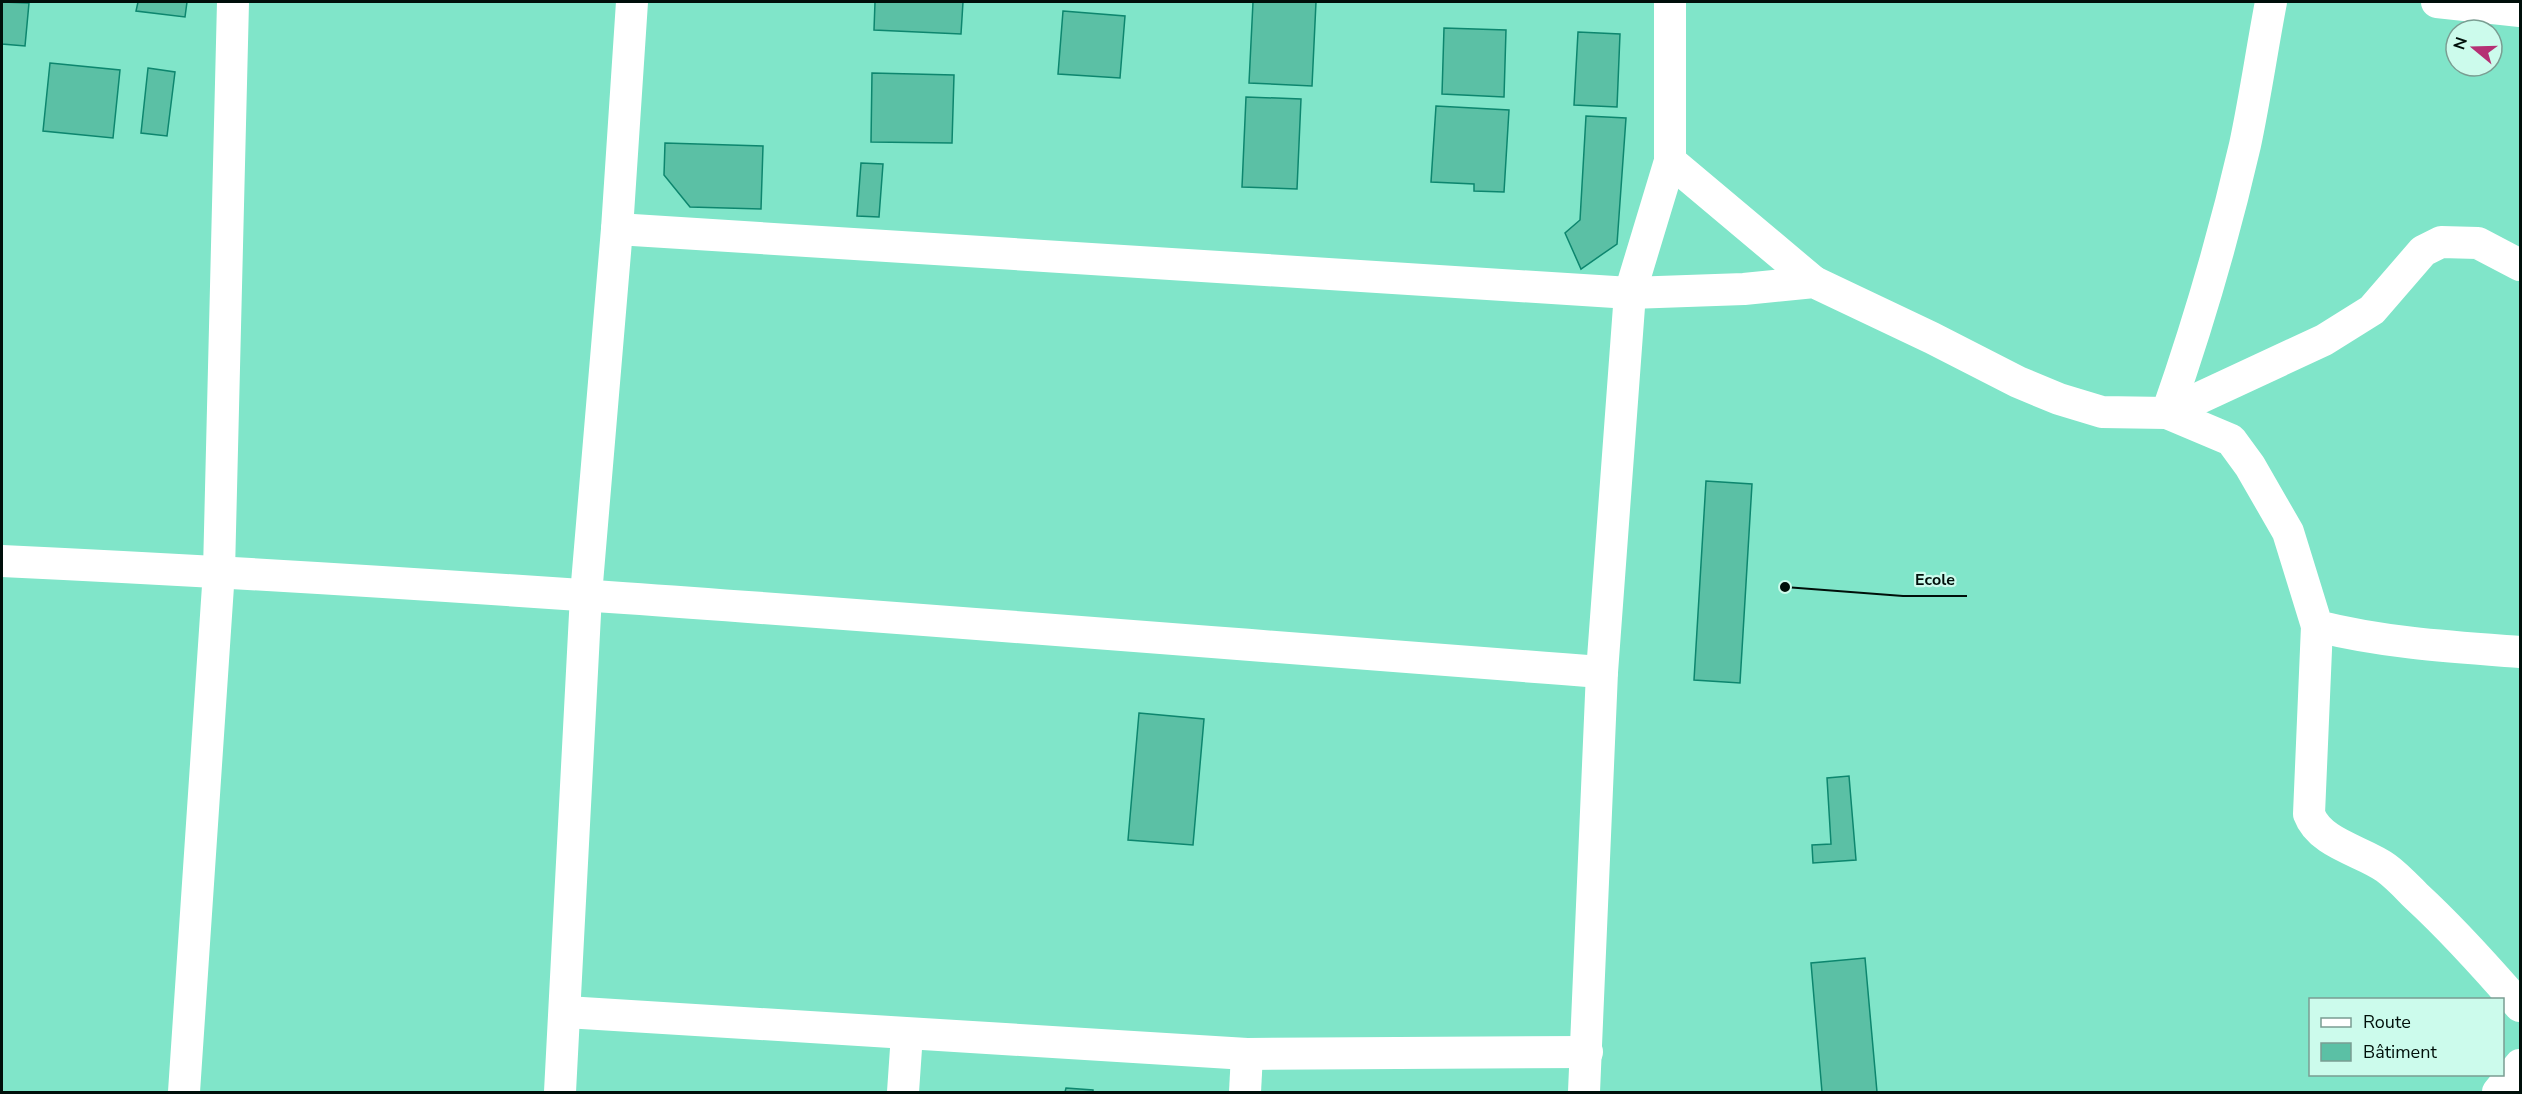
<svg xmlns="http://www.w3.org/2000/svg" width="2522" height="1094" font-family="'Nunito Sans',sans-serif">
  <rect width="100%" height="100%" fill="#80e5c9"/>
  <g fill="#5bc0a5" stroke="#0d866e" stroke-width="1.5">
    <polygon points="2,2 29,3 25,46 2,44"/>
    <polygon points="138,2 187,2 185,17 136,11"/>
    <polygon points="875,2 963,2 961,34 874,30"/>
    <polygon points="1253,2 1316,2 1312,86 1249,83"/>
    <polygon points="1063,11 1125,16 1120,78 1058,74"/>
    <polygon points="1444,28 1506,30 1504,97 1442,94"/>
    <polygon points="1578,32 1620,34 1617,107 1574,105"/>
    <polygon points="50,63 120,70 113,138 43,131"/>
    <polygon points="148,68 175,72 167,136 141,133"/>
    <polygon points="872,73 954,75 952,143 871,142"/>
    <polygon points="1246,97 1301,99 1297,189 1242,187"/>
    <polygon points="1436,106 1509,110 1504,192 1474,191 1474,184 1431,182"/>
    <polygon points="1586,116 1626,118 1617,244 1581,269 1565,233 1580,220"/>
    <polygon points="665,143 763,146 761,209 690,207 664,175"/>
    <polygon points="861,163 883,164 879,217 857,216"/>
    <polygon points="1706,481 1752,484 1740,683 1694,680"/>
    <polygon points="1139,713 1204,719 1193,845 1128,840"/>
    <polygon points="1849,776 1856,860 1813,863 1812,845 1831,844 1827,778"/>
    <polygon points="1865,958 1877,1092 1822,1092 1811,963"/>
    <polygon points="1066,1088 1093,1090 1093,1092 1065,1092"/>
  </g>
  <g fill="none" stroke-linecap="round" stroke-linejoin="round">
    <g stroke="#fff" stroke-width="32">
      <path d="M2271,2C2262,49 2255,98 2245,145C2224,236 2198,325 2167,413L2231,440L2250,466L2288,532L2317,626C2384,643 2452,647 2520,652"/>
      <polyline points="2437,2 2520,11"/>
      <polyline points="1670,161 1814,282"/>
      <polyline points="617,229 632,2"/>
      <path d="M2,561C536,586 1069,632 1602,672"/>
      <path d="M2317,626L2309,814C2320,844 2363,851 2386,868C2397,876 2407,887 2416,896C2453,930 2487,968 2520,1006"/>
      <polyline points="566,1012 1247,1054 1587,1052"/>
      <polyline points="184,1092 219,571 233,2"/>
      <polyline points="560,1092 586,595 617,229 1630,293 1744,289 1814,282 1932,338 2018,382 2059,399 2102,412 2167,413 2324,340 2372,310 2423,251 2441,242 2478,243 2520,265"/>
      <polyline points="903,1092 907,1034"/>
      <polyline points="1245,1092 1247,1054"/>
      <polyline points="1584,1092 1602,672 1630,293 1670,161 1670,2"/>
      <polyline points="2498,1092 2520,1065"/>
    </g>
  </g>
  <path fill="none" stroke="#000f0a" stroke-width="2" d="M1785 587L1903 596H1967"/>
  <circle fill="#000f0a" stroke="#ccfbec" stroke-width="2" cx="1785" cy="587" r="6"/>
  <g font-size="16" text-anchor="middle" font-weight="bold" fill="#000f0a" stroke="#ccfbec" stroke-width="4.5" stroke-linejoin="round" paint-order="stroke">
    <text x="1935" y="585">Ecole</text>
  </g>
  <rect width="2522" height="1094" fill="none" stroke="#000f0a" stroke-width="6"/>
  <rect x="2309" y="998" width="195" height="78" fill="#ccfbec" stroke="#7a9d92" stroke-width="1.5"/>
  <rect x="2321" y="1018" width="30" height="9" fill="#ffffff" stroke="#7a9d92" stroke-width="1.5"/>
  <text x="2363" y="1028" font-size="18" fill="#000f0a">Route</text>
  <rect x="2321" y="1043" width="30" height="18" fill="#5bc0a5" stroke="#7a9d92" stroke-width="1.5"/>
  <text x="2363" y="1058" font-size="18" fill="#000f0a">Bâtiment</text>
  <g transform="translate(2474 48) rotate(289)"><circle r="28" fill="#ccfbec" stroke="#7a9d92" stroke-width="1.5"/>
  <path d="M0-4.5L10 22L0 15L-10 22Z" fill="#b53074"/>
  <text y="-9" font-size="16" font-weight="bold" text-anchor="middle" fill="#000f0a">N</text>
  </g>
</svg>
